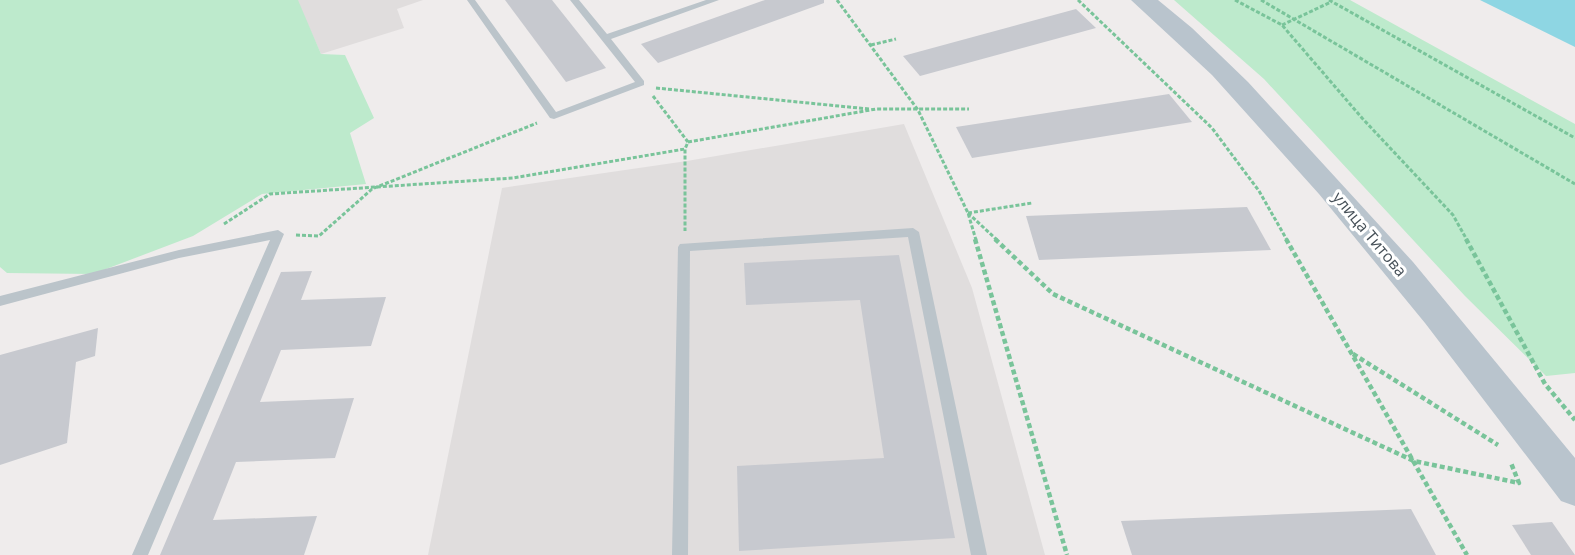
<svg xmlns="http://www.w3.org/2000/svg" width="1575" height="555" font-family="'Open Sans',sans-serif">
  <rect width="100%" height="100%" fill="#efecec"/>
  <g fill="#e0dddd">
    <polygon points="297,0 423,0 397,9 404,28 321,54"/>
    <polygon points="904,124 972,288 1045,555 428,555 502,188 687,161"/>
  </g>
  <g fill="#bdeacc">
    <polygon points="0,0 298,0 321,54 345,55 374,118 350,133 366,184 262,194 193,236 93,274 7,273 0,267"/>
    <polygon points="1174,0 1350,0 1575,124 1575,373 1546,376 1465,296 1264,79"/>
  </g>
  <polygon fill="#8ed6e3" points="1480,0 1575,0 1575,47 1482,1"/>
  <g fill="#c7c9cf">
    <polygon points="505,0 552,0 606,68 566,82"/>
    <polygon points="765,0 824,0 824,3 658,63 641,44"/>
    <polygon points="1076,9 1096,28 920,76 903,56"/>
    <polygon points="1169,94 1192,122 972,158 956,127"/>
    <polygon points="1247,207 1271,250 1039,260 1026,216"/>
    <polygon points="899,255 955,538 739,551 737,466 884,458 860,300 746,305 744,263"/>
    <polygon points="312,271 301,300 386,297 371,346 281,350 260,402 354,398 335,458 236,462 213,520 317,516 304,555 160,555 281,272"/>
    <polygon points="98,328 95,356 76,362 67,443 0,465 0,355"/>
    <polygon points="1411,509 1436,555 1132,555 1121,521"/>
    <polygon points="1552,522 1575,555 1531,555 1512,525"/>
  </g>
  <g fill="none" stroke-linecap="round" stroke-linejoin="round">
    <g stroke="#79c49a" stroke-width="3" stroke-dasharray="4 2" stroke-linecap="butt">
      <polyline points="837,0 918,110 968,213 976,240"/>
      <polyline points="1078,0 1212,128 1259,191 1287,240"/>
      <polyline points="1235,0 1282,25 1362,118 1453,215 1467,240"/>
      <polyline points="1261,0 1575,184"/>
      <polyline points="1329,0 1575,138"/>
      <polyline points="1282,25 1331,2"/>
      <polyline points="871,45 896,39"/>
      <polyline points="656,88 869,109"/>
      <polyline points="653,96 688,142 685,149 685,231"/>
      <polyline points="688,142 876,109 969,109"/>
      <polyline points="968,213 997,240"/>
      <polyline points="968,213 1032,203"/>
      <polyline points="224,224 270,194 513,178 685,149"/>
      <polyline points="296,235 319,236 372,189 537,123"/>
    </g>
    <g stroke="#79c49a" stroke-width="4.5" stroke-dasharray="5 3" stroke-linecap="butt">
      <polyline points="975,239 1067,555"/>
      <polyline points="995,239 1053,294 1414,461 1519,483 1511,463"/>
      <polyline points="1286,239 1467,555"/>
      <polyline points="1466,239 1545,384 1575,420"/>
      <polyline points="1353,354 1498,445"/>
    </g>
    <g fill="#bbc4ca" fill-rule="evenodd">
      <polygon points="467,0 475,0 556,112 635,82 570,0 579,0 607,34 706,0 719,0 611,39 644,81 644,85 554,119 550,118"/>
      <polygon points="913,228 919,232 987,555 971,555 908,237 690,251 688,555 672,555 678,247 680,244"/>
      <polygon points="278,230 284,234 148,555 132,555 270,240 179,258 0,306 0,296 179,250"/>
    </g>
    <polygon fill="#b9c4cd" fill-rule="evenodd" points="1131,0 1158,0 1192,28 1248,82 1413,262 1575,458 1575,506 1561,501 1425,323 1319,194 1212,75"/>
  </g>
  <g text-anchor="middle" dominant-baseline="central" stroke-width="6" stroke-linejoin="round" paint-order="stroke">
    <g font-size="16" fill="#465058" stroke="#fff">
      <text transform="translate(1370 234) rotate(50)">улица Титова</text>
    </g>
  </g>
</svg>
